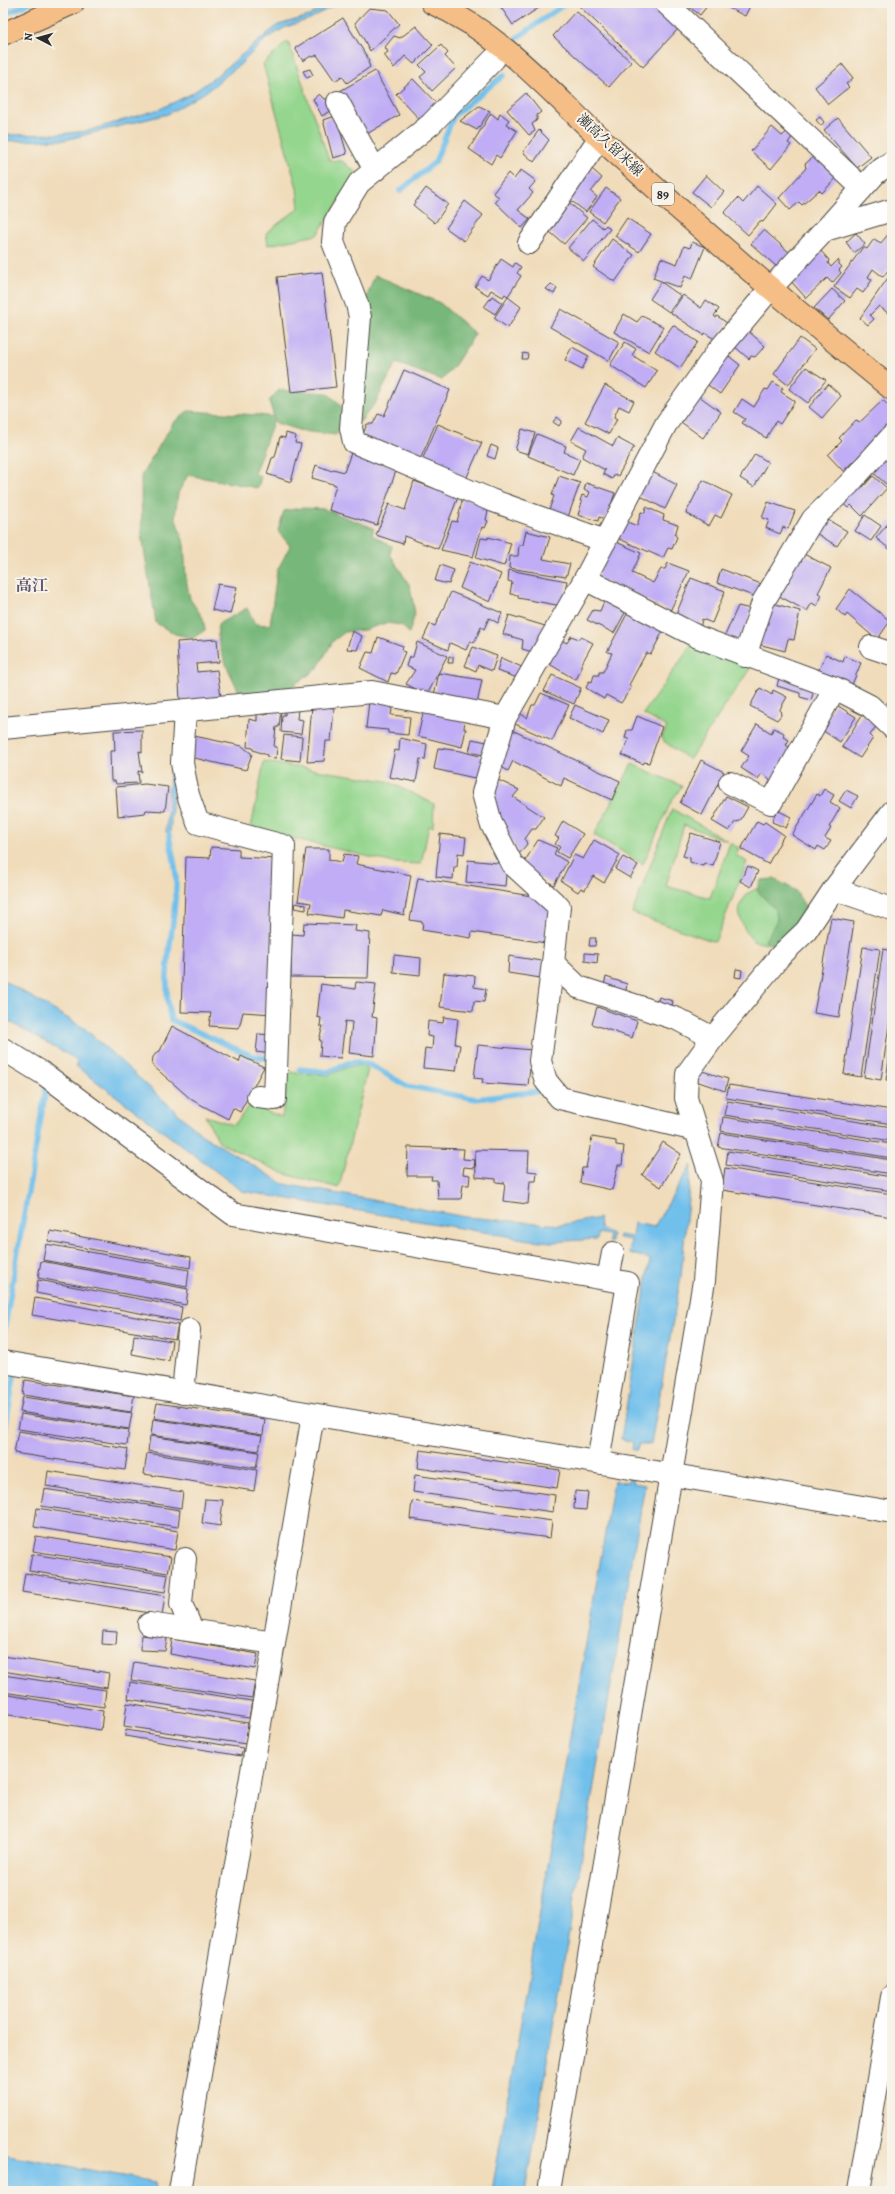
<svg xmlns="http://www.w3.org/2000/svg" width="895" height="2194" font-family="Alegreya,'Noto Serif JP',serif">
  <rect width="100%" height="100%" fill="#f7f3e8"/>
  <filter id="ink" filterUnits="userSpaceOnUse"><feTurbulence type="fractalNoise" baseFrequency=".025" numOctaves="2"/><feDisplacementMap in="SourceGraphic" scale="8" xChannelSelector="R" yChannelSelector="G"/><feConvolveMatrix kernelMatrix="1 2 1 2 8 2 1 2 1" color-interpolation-filters="sRGB"/></filter>
  <filter id="wash" filterUnits="userSpaceOnUse"><feTurbulence type="fractalNoise" baseFrequency=".012" numOctaves="4" result="noise"/><feDisplacementMap in="SourceGraphic" scale="16" xChannelSelector="R" yChannelSelector="G"/><feGaussianBlur stdDeviation="0.9" result="paint"/><feColorMatrix in="noise" values="0 0 0 0 0 0 0 0 0 0 0 0 0 0 0 0 0 1.4 0 .05"/><feComposite in="paint" operator="in"/></filter>
  <g filter="url(#wash)">
    <rect width="100%" height="100%" fill="#f0dcba"/>
    <g fill="#94d68e" stroke="#60805c">
      <polygon points="288,41 329,160 342,161 357,173 317,235 268,245 266,233 299,208 297,188 263,64"/>
      <polygon points="695,640 751,667 689,760 661,739 667,727 643,714"/>
      <polygon points="264,762 387,781 434,804 433,827 429,826 421,864 394,863 251,828"/>
      <polygon points="632,764 682,786 671,802 643,864 594,835"/>
      <polygon points="672,809 728,841 684,825 666,886 710,898 730,843 739,848 736,855 747,862 715,942 632,913"/>
      <path d="M762,886L781,909L780,924L766,944L753,941C743,928 732,911 746,896C749,891 757,889 762,886Z"/>
      <polygon points="359,1065 368,1069 339,1188 285,1174 220,1143 205,1116 234,1125 250,1105 282,1117 288,1072 329,1075 347,1067"/>
    </g>
    <g fill="#77b779" stroke="#517152">
      <polygon points="375,275 440,303 475,334 454,366 442,380 396,363 376,402 360,422 365,302"/>
      <polygon points="279,390 327,393 339,403 344,414 343,425 336,435 302,431 276,423 274,419 254,474 261,476 258,488 188,475 178,493 175,517 184,543 186,579 190,599 203,618 205,630 193,638 175,634 156,623 142,537 141,476 173,423 188,411 259,415 274,417 269,401"/>
      <path d="M301,508L324,509L374,528L372,535L392,546L390,554L410,586L415,614L409,633L401,625L386,623L364,630L345,632L333,641L317,669L285,691L263,696L238,690C229,670 215,646 218,624L247,608L255,624L270,625L277,571L290,546L278,531L284,511Z"/>
      <polygon points="774,879 795,890 811,916 781,952 765,941 777,920 776,911 757,890 761,880"/>
    </g>
    <g fill="#71c0ec" stroke="#4e768c">
      <polygon points="330,3 338,3 310,19 286,27 266,39 242,63 207,91 168,114 65,140 3,141 3,135 60,134 87,131 160,109 191,94 215,77 278,25 309,16"/>
      <polygon points="175,769 170,835 169,835 166,832 170,771"/>
      <polygon points="3,980 84,1028 202,1135 284,1184 466,1217 561,1225 599,1218 600,1228 612,1234 611,1243 609,1242 609,1235 598,1233 597,1239 552,1242 530,1240 242,1191 76,1066 77,1062 70,1056 3,1018"/>
      <polygon points="691,1165 681,1276 651,1444 639,1444 637,1450 632,1450 633,1442 621,1439 650,1259 629,1253 631,1240 618,1238 619,1235 632,1237 634,1223 654,1227"/>
      <polygon points="629,1478 634,1479 633,1483 645,1485 525,2191 492,2191 614,1481 628,1482"/>
      <polygon points="3,2154 155,2182 156,2191 3,2191"/>
    </g>
    <g fill="none" stroke-linecap="round" stroke-linejoin="round">
      <g stroke="#71c0ec" stroke-width="5.5">
        <polyline points="3,15 29,3"/>
        <polyline points="517,38 566,3"/>
        <polyline points="400,191 435,162 454,115 504,75"/>
        <path d="M169,835C171,849 176,864 176,878C177,926 159,972 171,1020L252,1056L269,1059"/>
        <polyline points="300,1069 328,1072 348,1063 359,1062 370,1065 407,1086 476,1099 539,1091"/>
        <polyline points="3,1337 46,1088"/>
        <polyline points="3,1441 14,1377"/>
      </g>
    </g>
    <g id="blocks">
      <g fill="#c0adf5">
        <polygon points="498,3 546,3 513,25"/>
        <polygon points="582,3 651,3 678,29 643,67 578,5"/>
        <polygon points="684,3 706,3 708,5 700,15"/>
        <polygon points="719,3 749,3 751,4 745,16"/>
        <polygon points="369,8 388,10 399,24 370,51 355,23"/>
        <polygon points="576,11 631,62 609,87 553,36"/>
        <polygon points="343,18 369,60 368,62 370,67 347,83 342,76 335,81 317,55 313,57 311,56 303,61 295,48"/>
        <polygon points="416,26 433,45 414,64 405,56 394,68 384,55 388,52 385,47 394,36 400,38"/>
        <polygon points="441,45 448,53 445,56 456,68 432,91 420,77 426,72 419,65"/>
        <polygon points="842,64 853,78 846,84 849,87 828,104 815,87"/>
        <polygon points="310,69 313,75 307,78 303,71"/>
        <polygon points="375,71 399,115 365,135 340,91"/>
        <polygon points="413,79 438,105 421,121 396,94"/>
        <polygon points="526,93 541,112 537,115 537,120 532,124 535,131 529,135 507,110"/>
        <polygon points="319,94 324,99 327,99 334,108 322,116 313,99"/>
        <polygon points="479,106 490,111 477,130 460,121"/>
        <polygon points="491,113 498,119 500,113 509,120 506,124 517,131 500,158 496,155 491,164 469,149"/>
        <polygon points="336,116 347,154 333,158 323,120"/>
        <polygon points="820,117 824,122 821,126 816,120"/>
        <polygon points="838,118 871,157 857,168 824,130"/>
        <polygon points="772,127 782,136 787,132 792,137 788,143 791,145 771,169 751,151"/>
        <polygon points="539,130 549,140 534,162 523,152"/>
        <polygon points="818,153 839,175 822,193 819,190 802,205 799,202 790,210 779,198 806,168 805,164"/>
        <polygon points="592,169 602,178 591,192 597,197 586,212 569,199"/>
        <polygon points="521,170 536,181 529,189 533,193 518,210 530,219 522,228 495,202 499,197 493,193 508,173 514,179"/>
        <polygon points="706,175 724,192 711,207 692,192"/>
        <polygon points="757,186 777,204 763,222 760,221 748,235 724,213 738,198 743,203"/>
        <polygon points="426,188 448,204 435,223 413,205"/>
        <polygon points="606,188 620,198 603,222 589,212"/>
        <polygon points="465,201 483,215 464,241 446,228"/>
        <polygon points="567,201 587,218 564,244 544,227"/>
        <polygon points="627,218 651,234 639,252 615,236"/>
        <polygon points="592,219 603,228 606,225 610,229 584,261 568,248"/>
        <polygon points="764,230 790,253 777,267 751,244"/>
        <polygon points="890,232 892,234 892,265 883,277 873,269 868,277 872,280 863,293 857,289 850,298 834,287 863,247 867,249 874,239 881,243"/>
        <polygon points="856,233 865,244 854,253 846,242"/>
        <polygon points="612,239 634,255 615,282 593,267"/>
        <polygon points="692,242 705,247 692,279 685,276 680,288 653,278 661,258 677,264 684,246 690,248"/>
        <polygon points="819,249 829,260 828,263 831,267 838,260 839,261 839,264 842,267 839,270 841,273 832,283 827,278 806,298 789,279"/>
        <polygon points="501,259 513,267 515,263 521,267 517,273 521,276 508,296 505,294 503,297 491,290 488,295 475,287 482,276 488,280"/>
        <polygon points="322,272 336,387 291,392 277,277"/>
        <polygon points="892,272 892,311 889,314 879,306 870,315 874,319 868,325 860,318"/>
        <polygon points="661,282 681,296 669,312 650,299"/>
        <polygon points="551,284 557,288 554,294 546,289"/>
        <polygon points="832,289 845,301 828,320 814,308"/>
        <polygon points="683,295 701,308 706,300 719,309 714,316 716,318 717,316 727,323 716,340 705,333 704,335 671,313"/>
        <polygon points="492,296 502,303 495,314 484,307"/>
        <polygon points="508,297 521,307 508,328 494,318"/>
        <polygon points="561,309 619,342 609,361 550,327"/>
        <polygon points="624,314 637,322 642,316 664,327 649,352 614,332"/>
        <polygon points="673,325 698,342 680,368 655,351"/>
        <polygon points="746,329 765,346 755,357 751,356 749,359 733,345"/>
        <polygon points="800,338 815,349 788,385 774,374"/>
        <polygon points="625,342 636,349 632,355 657,371 646,388 610,365"/>
        <polygon points="572,347 589,356 582,369 565,360"/>
        <polygon points="523,353 528,354 527,359 522,359"/>
        <polygon points="725,353 740,365 720,394 704,382"/>
        <polygon points="806,367 826,380 808,403 789,389"/>
        <polygon points="404,370 450,390 419,462 361,439 367,424 373,424 378,414 384,416"/>
        <polygon points="773,382 783,388 781,392 795,401 780,424 776,421 766,438 742,423 745,419 734,412 742,399 754,407 765,389 768,390"/>
        <polygon points="828,384 841,396 822,418 809,407"/>
        <polygon points="605,385 634,401 629,411 619,406 614,417 617,419 609,434 585,422"/>
        <polygon points="699,396 721,412 703,438 681,422"/>
        <polygon points="883,400 892,410 892,426 843,471 828,455 842,441 839,438 856,420 859,423"/>
        <polygon points="557,417 562,421 559,426 553,422"/>
        <polygon points="438,424 482,443 466,479 422,460"/>
        <polygon points="579,427 613,446 617,438 634,447 618,476 615,474 612,479 603,474 605,470 582,457 586,449 571,441"/>
        <polygon points="522,429 535,433 528,454 515,450"/>
        <polygon points="286,433 296,436 295,443 301,444 291,482 267,474 272,458 275,457 280,437 285,438"/>
        <polygon points="537,434 566,446 564,452 580,459 573,475 528,456"/>
        <polygon points="892,440 892,478 886,484 868,468"/>
        <polygon points="491,445 498,448 495,459 487,456"/>
        <polygon points="351,453 397,468 377,525 329,510 336,485 312,478 316,465 332,471 333,469 344,472"/>
        <polygon points="755,454 768,462 754,487 740,478"/>
        <polygon points="645,468 677,485 665,509 633,492"/>
        <polygon points="559,476 580,483 568,517 549,510 554,496 552,495"/>
        <polygon points="873,476 887,488 862,516 851,505 848,508 839,500 859,483 863,487"/>
        <polygon points="703,480 732,495 721,518 715,515 709,526 686,513"/>
        <polygon points="414,481 458,497 438,549 404,536 403,544 376,535 389,504 405,510"/>
        <polygon points="586,483 615,493 606,519 599,517 598,521 578,515 582,502 580,501 582,495 588,497 590,492 584,490"/>
        <polygon points="463,497 489,505 486,520 488,521 485,528 482,527 473,557 441,550 452,521 457,522"/>
        <polygon points="768,502 795,511 788,529 783,527 780,534 766,528 769,520 762,518"/>
        <polygon points="646,507 664,515 663,520 678,525 675,535 677,537 672,549 668,548 663,558 617,538 625,521 637,526 641,512 645,513"/>
        <polygon points="865,515 881,526 871,541 855,531"/>
        <polygon points="828,520 847,531 837,546 814,532 820,523 825,525"/>
        <polygon points="890,521 892,523 892,551 876,538"/>
        <polygon points="526,531 550,537 543,559 570,564 566,577 509,568 510,556 518,556 519,545 523,545"/>
        <polygon points="488,537 511,543 504,566 476,558 481,538 488,539"/>
        <polygon points="614,541 641,553 632,573 653,583 661,569 665,569 668,563 689,571 670,611 597,578"/>
        <polygon points="798,551 831,568 818,593 822,595 817,606 812,603 807,611 779,596 777,601 771,598"/>
        <polygon points="470,562 501,574 490,602 460,588"/>
        <polygon points="440,565 454,570 449,584 435,581"/>
        <polygon points="721,569 764,585 759,598 717,583"/>
        <polygon points="509,570 567,581 562,606 518,598 518,595 510,594 512,582 508,581"/>
        <polygon points="691,578 725,591 712,623 702,619 700,629 675,617"/>
        <polygon points="218,584 237,587 230,614 212,610"/>
        <polygon points="850,589 890,621 877,640 847,614 845,617 836,609"/>
        <polygon points="451,592 502,613 498,623 489,618 484,629 481,627 474,643 470,641 466,650 450,643 448,650 423,639 430,624 435,626"/>
        <polygon points="606,597 627,609 614,633 587,620 593,610 600,611"/>
        <polygon points="772,603 800,611 794,640 788,639 785,651 754,643"/>
        <polygon points="738,606 751,609 742,647 723,640"/>
        <polygon points="628,612 664,629 651,654 646,653 629,685 631,688 621,703 606,695 604,699 586,688 589,681 592,682 594,675 599,675 599,672 603,672 612,653 607,652"/>
        <polygon points="509,615 545,626 540,644 533,652 522,649 523,640 503,634"/>
        <polygon points="352,631 362,636 357,650 347,649"/>
        <polygon points="571,636 579,639 581,637 593,643 581,665 581,669 576,680 546,662 559,639 567,643"/>
        <polygon points="378,637 403,646 402,651 405,652 396,674 391,673 388,682 360,668 367,652 373,653"/>
        <polygon points="217,639 219,662 196,664 197,672 217,670 221,697 180,701 177,642"/>
        <polygon points="417,642 447,656 427,695 406,684 415,670 406,666 409,657 413,657"/>
        <polygon points="473,647 497,656 492,671 478,665 476,671 465,666"/>
        <polygon points="826,654 843,662 845,656 861,663 851,687 818,672"/>
        <polygon points="449,656 453,657 453,663 448,663"/>
        <polygon points="501,658 524,668 518,678 497,671"/>
        <polygon points="439,673 482,680 477,704 434,695"/>
        <polygon points="780,674 815,687 811,700 800,697 800,693 777,686"/>
        <polygon points="552,675 581,688 574,704 544,691"/>
        <polygon points="760,688 772,695 773,690 787,697 780,709 781,715 777,720 750,706"/>
        <polygon points="541,693 569,705 552,741 513,723 518,712 527,718 532,705 535,705"/>
        <polygon points="892,697 892,714 884,706"/>
        <polygon points="369,701 393,703 391,715 410,717 408,735 388,733 388,730 366,728"/>
        <polygon points="835,704 856,717 840,742 819,728"/>
        <polygon points="575,705 609,720 603,734 569,718"/>
        <polygon points="312,706 334,708 331,741 326,741 324,761 307,762"/>
        <polygon points="285,708 298,709 297,719 303,720 301,734 281,732 282,715 285,715"/>
        <polygon points="281,709 279,727 276,727 274,747 277,747 276,758 267,757 267,755 253,750 253,748 247,747 249,719 257,721 257,713 265,715"/>
        <polygon points="424,709 465,717 464,729 466,729 462,747 418,736"/>
        <polygon points="862,715 877,725 870,735 873,738 860,758 842,747"/>
        <polygon points="637,716 662,727 649,763 644,762 643,764 622,755 629,739 625,738 627,730 632,730"/>
        <polygon points="757,724 771,733 774,728 784,733 783,737 789,740 786,745 794,751 773,783 762,773 758,779 741,768 749,756 741,751"/>
        <polygon points="142,730 142,752 139,751 142,772 138,771 139,783 116,784 115,781 111,781 110,751 115,751 114,731"/>
        <polygon points="512,730 620,781 612,800 564,778 561,786 513,761 508,771 497,764"/>
        <polygon points="284,735 302,737 300,761 281,759"/>
        <polygon points="194,736 242,746 252,754 246,770 190,757"/>
        <polygon points="400,738 427,744 425,760 420,759 416,782 389,777 395,750 399,751"/>
        <polygon points="472,739 492,743 488,756 469,752"/>
        <polygon points="438,748 461,751 486,758 479,779 434,769"/>
        <polygon points="701,760 724,772 702,815 680,803"/>
        <polygon points="494,778 519,790 513,797 544,817 536,829 532,829 525,839 527,844 519,854 492,806"/>
        <polygon points="145,784 168,787 165,811 146,810 145,813 118,816 116,787"/>
        <polygon points="824,789 834,795 830,802 840,808 829,827 831,828 825,838 831,841 825,850 818,846 816,850 792,835 817,794 820,796"/>
        <polygon points="846,790 858,796 851,808 839,801"/>
        <polygon points="726,796 748,807 740,821 735,822 729,831 712,821"/>
        <polygon points="777,810 791,817 786,828 772,822"/>
        <polygon points="563,821 583,834 568,858 557,852 560,847 555,844 559,838 555,836"/>
        <polygon points="757,821 763,824 765,822 784,835 768,864 741,849"/>
        <polygon points="691,833 720,842 713,866 704,863 703,866 690,862 690,858 683,856"/>
        <polygon points="440,834 466,837 464,854 458,853 457,867 454,867 453,879 436,877"/>
        <polygon points="538,840 557,848 554,854 567,862 554,885 532,874 523,864"/>
        <polygon points="594,840 620,855 604,883 593,876 585,890 581,888 578,892 561,881 574,855 583,859"/>
        <polygon points="211,847 239,849 239,857 278,859 273,1014 243,1012 239,1028 209,1026 211,1013 181,1012 186,857 210,858"/>
        <polygon points="306,849 329,849 329,860 342,862 344,854 358,856 356,864 411,875 404,915 383,910 381,916 343,910 342,918 309,913 311,903 298,901"/>
        <polygon points="623,857 638,865 630,878 615,869"/>
        <polygon points="468,860 507,864 505,886 466,882"/>
        <polygon points="748,866 758,871 751,887 740,881"/>
        <polygon points="418,878 544,898 551,905 546,943 472,932 471,938 422,930 423,922 410,920"/>
        <polygon points="295,903 306,905 306,910 294,908"/>
        <polygon points="831,918 854,922 839,1017 814,1013"/>
        <polygon points="304,923 356,925 355,931 370,933 368,978 291,977 292,934 303,935"/>
        <polygon points="590,938 596,938 595,946 589,946"/>
        <polygon points="863,947 880,949 861,1077 844,1074"/>
        <polygon points="883,949 892,951 892,1003 881,1080 864,1077"/>
        <polygon points="585,953 598,954 597,963 585,961"/>
        <polygon points="394,955 421,958 420,975 393,972"/>
        <polygon points="509,956 548,962 547,979 508,973"/>
        <polygon points="736,969 742,970 741,978 735,977"/>
        <polygon points="444,973 475,976 474,987 486,989 484,1002 474,1001 473,1011 440,1007"/>
        <polygon points="606,977 627,984 625,995 603,989"/>
        <polygon points="356,982 376,984 372,1017 377,1018 374,1056 349,1053 352,1022 345,1021 341,1058 320,1056 321,1040 319,1040 323,1026 320,1026 321,1018 317,1017 321,984 355,989"/>
        <polygon points="659,997 673,1001 671,1009 657,1005"/>
        <polygon points="597,1007 637,1021 632,1038 592,1024"/>
        <polygon points="444,1017 458,1019 455,1044 460,1045 456,1071 423,1068 425,1048 432,1049 433,1037 427,1036 428,1021 443,1023"/>
        <polygon points="172,1026 239,1062 241,1056 264,1067 240,1112 233,1108 228,1119 192,1100 152,1065 153,1057 157,1052 160,1051"/>
        <polygon points="258,1034 272,1035 271,1054 256,1052"/>
        <polygon points="478,1045 532,1050 528,1086 482,1083 483,1079 474,1078"/>
        <polygon points="891,1045 892,1045 892,1081 886,1080"/>
        <polygon points="699,1070 728,1079 725,1091 696,1081"/>
        <polygon points="729,1085 892,1110 892,1124 726,1098"/>
        <polygon points="727,1101 892,1127 892,1141 724,1115"/>
        <polygon points="723,1117 892,1144 892,1158 721,1131"/>
        <polygon points="721,1133 892,1160 892,1174 718,1147"/>
        <polygon points="592,1137 616,1141 616,1145 624,1146 622,1165 618,1165 612,1190 580,1183 582,1168 586,1168"/>
        <polygon points="663,1142 681,1154 661,1187 642,1175"/>
        <polygon points="408,1147 464,1149 463,1159 475,1160 474,1168 464,1167 463,1174 470,1175 469,1185 463,1185 461,1199 438,1199 437,1180 431,1180 432,1176 407,1176"/>
        <polygon points="475,1150 529,1151 528,1171 537,1172 536,1181 530,1181 528,1204 503,1201 505,1183 496,1182 496,1179 476,1177"/>
        <polygon points="728,1151 892,1177 892,1191 726,1165"/>
        <polygon points="725,1168 892,1194 892,1217 722,1190"/>
        <polygon points="50,1231 191,1257 190,1268 48,1241"/>
        <polygon points="46,1244 189,1270 187,1287 43,1260"/>
        <polygon points="41,1261 188,1289 186,1305 38,1278"/>
        <polygon points="38,1280 182,1307 180,1321 36,1293"/>
        <polygon points="35,1298 178,1325 175,1339 32,1315"/>
        <polygon points="134,1335 172,1341 169,1361 132,1354"/>
        <polygon points="25,1380 134,1396 131,1412 23,1395"/>
        <polygon points="23,1397 132,1413 129,1429 20,1412"/>
        <polygon points="157,1403 265,1419 263,1435 154,1418"/>
        <polygon points="21,1414 129,1430 127,1445 18,1429"/>
        <polygon points="153,1419 262,1436 259,1451 151,1435"/>
        <polygon points="18,1431 128,1449 125,1470 14,1453"/>
        <polygon points="150,1436 259,1452 256,1468 148,1451"/>
        <polygon points="420,1450 560,1470 557,1488 418,1468"/>
        <polygon points="147,1453 257,1470 254,1491 144,1474"/>
        <polygon points="48,1471 183,1492 181,1508 46,1486"/>
        <polygon points="415,1475 555,1495 553,1512 413,1492"/>
        <polygon points="44,1489 180,1510 178,1527 41,1506"/>
        <polygon points="575,1491 588,1492 586,1510 574,1509"/>
        <polygon points="205,1499 223,1500 220,1526 202,1523"/>
        <polygon points="412,1501 552,1521 550,1538 410,1519"/>
        <polygon points="37,1508 178,1531 175,1550 34,1527"/>
        <polygon points="36,1536 171,1557 168,1573 33,1551"/>
        <polygon points="32,1554 168,1575 165,1592 29,1571"/>
        <polygon points="25,1573 165,1596 162,1615 22,1592"/>
        <polygon points="103,1631 117,1632 116,1645 102,1644"/>
        <polygon points="141,1635 167,1638 165,1651 140,1650"/>
        <polygon points="172,1639 258,1654 255,1669 170,1654"/>
        <polygon points="3,1656 109,1673 107,1688 3,1671"/>
        <polygon points="134,1662 255,1681 252,1698 131,1680"/>
        <polygon points="3,1675 106,1690 104,1707 3,1692"/>
        <polygon points="130,1682 252,1701 249,1718 128,1699"/>
        <polygon points="3,1694 103,1711 101,1730 3,1714"/>
        <polygon points="127,1703 248,1723 246,1744 124,1726"/>
        <polygon points="126,1730 243,1748 241,1756 125,1736"/>
      </g>
    </g>
  </g>
  <g filter="url(#ink)">
    <use href="#blocks" fill-opacity="0" stroke="#494640" stroke-width="1"/>
    <g fill="none" stroke-linecap="round" stroke-linejoin="round">
      <g stroke="#494640" stroke-width="24">
        <g id="minor">
          <polyline points="666,3 862,188"/>
          <polyline points="494,59 431,124 359,183 335,222 333,242 357,304 360,317 351,428 354,442 361,445 491,500 605,541"/>
          <polyline points="338,102 375,170"/>
          <polyline points="825,230 876,173 892,162"/>
          <polyline points="529,243 600,137"/>
          <polyline points="585,579 698,637 835,688 870,706 892,727"/>
          <polyline points="871,647 892,654"/>
          <polyline points="745,656 763,602 813,519 849,484 892,436"/>
          <polyline points="185,710 182,763 188,795 198,823 284,846 275,1099 258,1097"/>
          <polyline points="3,728 372,692 505,718"/>
          <polyline points="730,783 771,803 835,688"/>
          <polyline points="834,889 892,909"/>
          <polyline points="553,963 540,1061 546,1081 560,1098 696,1130"/>
          <polyline points="713,1038 677,1019 578,987 553,963 559,907 512,864 491,823 483,793 505,718 585,579 666,424 718,351 770,289 825,230 892,210"/>
          <polyline points="3,1049 44,1074 233,1214 628,1283 598,1462"/>
          <polyline points="608,1279 613,1253"/>
          <polyline points="3,1362 892,1512"/>
          <polyline points="183,1393 189,1330"/>
          <polyline points="185,1559 181,1604 192,1630"/>
          <polyline points="149,1624 274,1643"/>
          <polyline points="180,2191 313,1415"/>
          <polyline points="549,2191 704,1281 712,1181 686,1098 687,1074 713,1038 781,955 806,931 834,889 892,812"/>
          <polyline points="859,2191 892,1997"/>
        </g>
      </g>
      <g stroke="#494640" stroke-width="24">
        <g id="major">
          <path d="M432,3C505,35 556,99 614,151C705,233 797,312 892,389"/>
          <polyline points="3,34 73,3"/>
        </g>
      </g>
      <use href="#minor" stroke="#fff" stroke-width="22"/>
      <use href="#major" stroke="#f6be87" stroke-width="22"/>
    </g>
  </g>
  <g text-anchor="middle" dominant-baseline="central" stroke-width="4" stroke-linejoin="round" paint-order="stroke">
    <rect fill="#f7f3e8" stroke="#686764" stroke-width="1" x="652" y="183" width="22" height="22" rx="3"/>
    <g font-size="13" font-weight="bold" fill="#2b2b2b">
      <text x="663" y="194">89</text>
    </g>
    <g font-size="14" fill="#2b2b2b" stroke="#f7f3e8">
      <text transform="translate(610 145) rotate(43)">瀬高久留米線</text>
    </g>
    <g font-size="16" font-weight="bold" fill="#5f5872" stroke="#f7f3e8">
      <text x="32" y="586">高江</text>
    </g>
  </g>
  <rect width="895" height="2194" fill="none" stroke="#f7f3e8" stroke-width="16"/>
  <g transform="translate(38 38) rotate(276)" stroke="#f7f3e8" stroke-width="3" paint-order="stroke">
  <path d="M0-3L7 15L0 10L-7 15Z" fill="#2b2b2b"/>
  <text y="-6" font-size="11" font-weight="bold" text-anchor="middle" fill="#2b2b2b">N</text>
  </g>
</svg>
